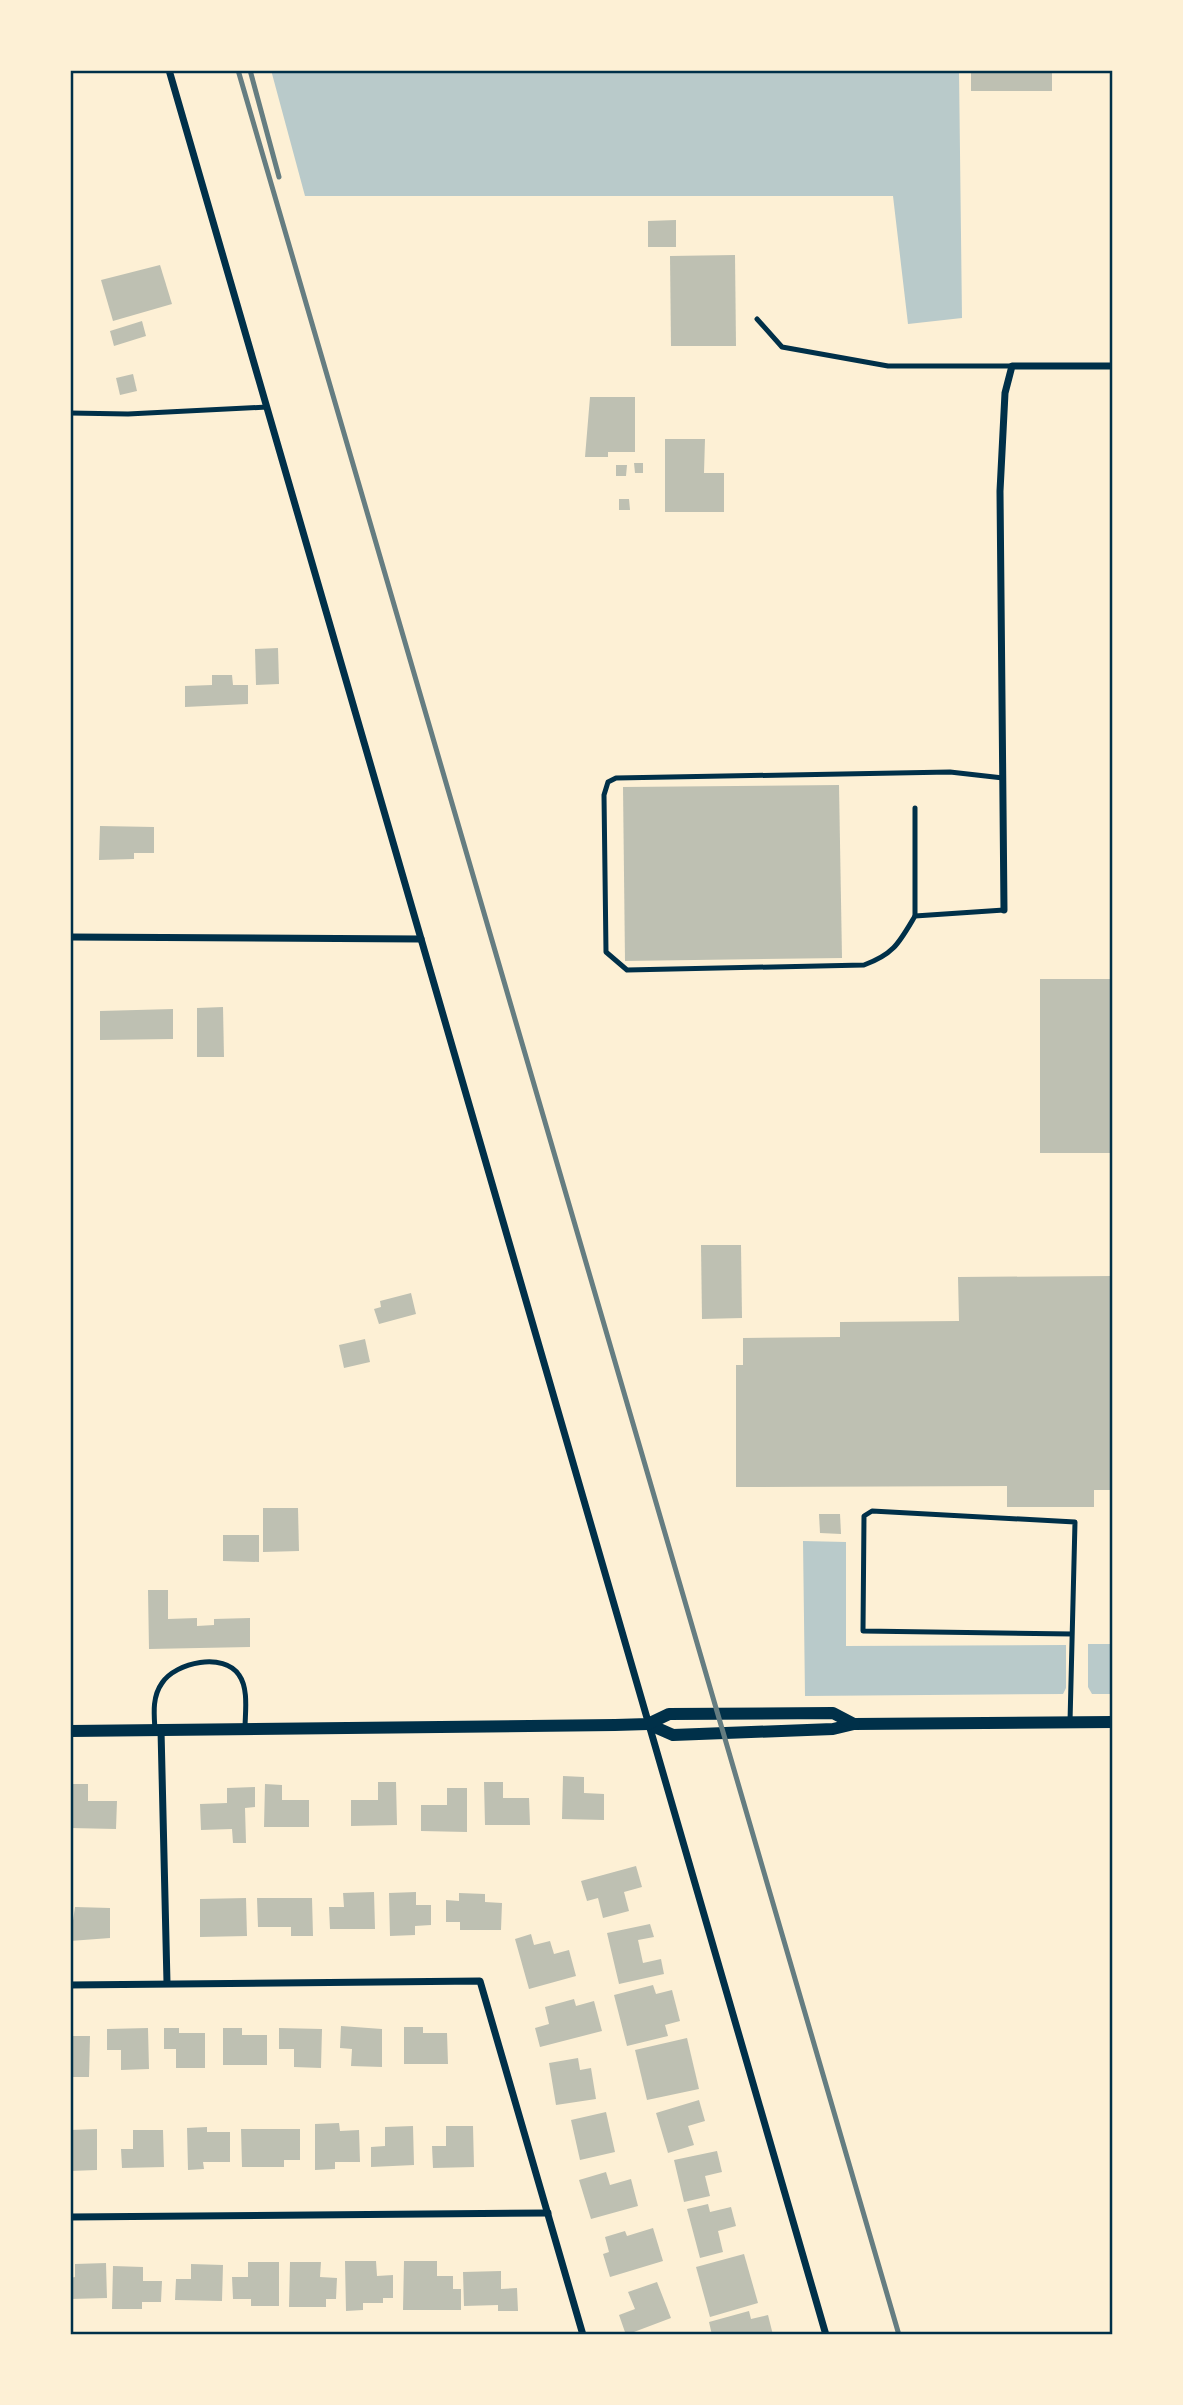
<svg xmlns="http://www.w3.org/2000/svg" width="1183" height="2405" font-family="'Roboto Condensed',sans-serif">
  <rect width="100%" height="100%" fill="#fdf0d5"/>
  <g fill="#b9caca">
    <polygon points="271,70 959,70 962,318 908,324 893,196 305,196"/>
    <polygon points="803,1541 846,1542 846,1646 1066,1645 1066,1688 1063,1694 805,1696"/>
    <polygon points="1088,1644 1113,1644 1113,1694 1092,1694 1088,1687"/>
  </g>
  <g fill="#bec0b2">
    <rect x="971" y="70" width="81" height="21"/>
    <polygon points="676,220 676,247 648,247 648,221"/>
    <polygon points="735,255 736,346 671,346 670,256"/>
    <polygon points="160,265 172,304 113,321 101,280"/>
    <polygon points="142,321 146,336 114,346 110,331"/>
    <polygon points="133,374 137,391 120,395 116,378"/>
    <polygon points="590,397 635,397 635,452 608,452 608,457 585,457"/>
    <polygon points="665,439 705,439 704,473 724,473 724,512 665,512"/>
    <polygon points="634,463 643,463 643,473 635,473"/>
    <polygon points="616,465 627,465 626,476 616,476"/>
    <polygon points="619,499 629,499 630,510 619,510"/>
    <polygon points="278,648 279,684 256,685 255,649"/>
    <polygon points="212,675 232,675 233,685 248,685 248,704 185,707 185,686 212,685"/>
    <polygon points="839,785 842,958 625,961 623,787"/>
    <polygon points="100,826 154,827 154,853 134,853 134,859 99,860"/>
    <rect x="1040" y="979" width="73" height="174"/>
    <polygon points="223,1007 224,1057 197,1057 197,1008"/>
    <polygon points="173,1009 173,1039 100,1040 100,1011"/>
    <polygon points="701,1245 741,1245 742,1318 702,1319"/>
    <polygon points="1113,1276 1113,1490 1094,1490 1094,1507 1007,1507 1007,1486 736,1487 736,1365 743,1365 743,1338 840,1337 840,1322 959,1321 958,1277"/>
    <polygon points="411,1293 416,1314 379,1324 374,1309 381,1307 380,1301"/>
    <polygon points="365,1339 370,1362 344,1368 339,1345"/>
    <polygon points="263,1508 298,1508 299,1551 263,1552"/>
    <polygon points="819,1514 840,1514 841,1534 820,1533"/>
    <polygon points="223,1535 259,1535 259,1562 223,1561"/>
    <polygon points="148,1590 168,1590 168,1619 197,1618 197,1626 214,1625 214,1619 250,1618 250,1647 149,1649"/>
    <polygon points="563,1776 584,1777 584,1793 604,1794 604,1820 562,1819"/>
    <polygon points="378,1782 396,1782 397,1825 351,1826 351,1800 378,1800"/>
    <polygon points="484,1782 503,1782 503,1798 529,1798 530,1825 485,1825"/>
    <polygon points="71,1784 88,1784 88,1801 117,1801 116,1829 70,1828"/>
    <polygon points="265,1784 282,1785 282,1800 309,1800 309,1827 264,1827"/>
    <polygon points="255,1787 255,1807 245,1808 246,1843 233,1843 232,1829 201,1830 200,1804 227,1803 227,1788"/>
    <polygon points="447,1788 467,1788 467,1832 421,1831 421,1805 447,1805"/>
    <polygon points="636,1866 642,1887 624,1892 629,1911 603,1918 598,1898 587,1901 581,1881"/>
    <polygon points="374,1892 375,1929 330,1929 329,1907 344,1907 343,1893"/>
    <polygon points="416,1892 416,1905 431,1905 431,1925 415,1926 415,1935 390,1936 389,1893"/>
    <polygon points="459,1893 485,1894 485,1902 502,1903 501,1930 460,1930 460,1922 446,1922 446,1900 459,1901"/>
    <polygon points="246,1898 247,1936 200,1937 200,1899"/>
    <polygon points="257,1898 312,1898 313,1936 291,1936 291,1927 258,1927"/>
    <polygon points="75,1907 110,1908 110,1938 70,1941"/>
    <polygon points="650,1924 654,1937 638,1940 643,1963 661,1959 664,1974 619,1984 607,1933"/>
    <polygon points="531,1934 534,1945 550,1941 554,1954 569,1950 576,1976 529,1989 515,1939"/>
    <polygon points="653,1985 656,1994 672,1990 680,2021 665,2025 668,2036 627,2046 614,1995"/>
    <polygon points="574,1999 576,2006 594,2001 602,2031 540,2047 535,2028 549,2024 545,2007"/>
    <polygon points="341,2026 382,2029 382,2067 351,2066 352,2049 340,2048"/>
    <polygon points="404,2027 423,2027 423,2033 447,2033 448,2064 404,2064"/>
    <polygon points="148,2028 149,2069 121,2070 121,2050 107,2050 107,2029"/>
    <polygon points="164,2028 179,2028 179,2033 205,2033 205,2068 176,2068 176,2049 164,2049"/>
    <polygon points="223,2028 242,2028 242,2035 267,2035 267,2065 223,2065"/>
    <polygon points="279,2028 322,2029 321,2068 294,2067 294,2049 279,2049"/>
    <polygon points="70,2036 90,2036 89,2077 70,2077"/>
    <polygon points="687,2038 699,2089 647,2100 635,2050"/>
    <polygon points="578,2058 580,2070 591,2068 596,2099 556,2105 549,2063"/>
    <polygon points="699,2100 705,2121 688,2126 694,2145 668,2153 656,2113"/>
    <polygon points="606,2112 615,2152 580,2160 571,2120"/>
    <polygon points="339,2123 340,2131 359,2130 360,2162 335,2162 335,2169 315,2170 315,2124"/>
    <polygon points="413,2126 414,2165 371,2167 371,2147 385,2146 385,2127"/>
    <polygon points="446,2126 473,2126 474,2167 433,2168 432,2146 446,2146"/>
    <polygon points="207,2127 207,2132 230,2132 230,2162 203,2162 204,2169 188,2170 187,2128"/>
    <polygon points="97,2129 97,2170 70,2171 70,2130"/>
    <polygon points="241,2129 300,2129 300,2160 284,2160 284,2167 242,2167"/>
    <polygon points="133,2130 163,2130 164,2167 122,2168 121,2149 133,2149"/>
    <polygon points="717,2151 722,2172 705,2176 710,2196 684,2202 674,2160"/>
    <polygon points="606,2172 610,2185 631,2179 638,2206 591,2219 579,2180"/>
    <polygon points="708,2204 710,2212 731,2207 736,2226 718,2231 723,2252 700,2258 687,2209"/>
    <polygon points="653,2228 663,2261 610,2277 603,2254 609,2252 605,2237 625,2231 627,2236"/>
    <polygon points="744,2254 758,2303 710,2317 696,2267"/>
    <polygon points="345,2261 376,2261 377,2276 393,2275 393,2298 383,2298 383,2303 363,2303 363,2310 346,2311"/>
    <polygon points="404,2261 437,2261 437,2276 453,2276 453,2289 461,2289 461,2310 403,2310"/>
    <polygon points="248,2262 279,2262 279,2306 251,2306 251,2299 233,2299 232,2277 248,2277"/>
    <polygon points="290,2262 321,2262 320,2277 337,2278 336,2299 326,2299 326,2307 289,2307"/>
    <polygon points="106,2263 107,2298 70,2299 70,2278 75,2277 75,2264"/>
    <polygon points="191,2264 223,2265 222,2301 175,2300 176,2279 191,2279"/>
    <polygon points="113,2266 143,2267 143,2281 162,2281 161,2302 142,2302 142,2309 112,2309"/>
    <polygon points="501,2271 501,2289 517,2288 518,2311 498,2311 498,2305 464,2306 463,2272"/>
    <polygon points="657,2282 671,2318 626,2335 619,2315 635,2309 628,2292"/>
    <polygon points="749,2311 751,2319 768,2315 773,2335 712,2335 709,2322"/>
  </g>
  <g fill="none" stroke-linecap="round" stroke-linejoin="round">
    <g stroke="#003049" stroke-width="5">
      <polyline points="757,319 782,347 888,366 1012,366"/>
      <polyline points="70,413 128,414 267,407"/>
      <path d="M1003,778L950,772L616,778L608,782L604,795L606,952L627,970L864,965C894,954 899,943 915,916L1004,910"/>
      <polyline points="915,916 915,808"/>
      <polyline points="1070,1722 1075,1522 872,1511 864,1516 863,1631 1072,1634"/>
      <path d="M155,1730C154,1714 152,1697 162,1683C176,1662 224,1652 239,1675C249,1689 245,1713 245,1729"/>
    </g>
    <g stroke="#003049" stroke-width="7">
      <polyline points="169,70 826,2335"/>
      <polyline points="1004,910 1000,491 1005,393 1012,366 1113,366"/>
      <polyline points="70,937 421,939"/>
      <polyline points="161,1730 167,1983"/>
      <polyline points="70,1985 480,1981 583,2335"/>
      <polyline points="70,2217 548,2213"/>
    </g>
    <g stroke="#003049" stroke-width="12">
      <polyline points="648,1724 673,1735 833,1729 854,1724 1113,1722"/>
      <polyline points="70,1731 615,1725 648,1724 669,1714 833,1713 854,1724"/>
    </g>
    <g stroke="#657d81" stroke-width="5">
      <polyline points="238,70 899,2335"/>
      <polyline points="250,70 279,177"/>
    </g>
  </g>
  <rect width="1183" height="2405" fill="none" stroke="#fdf0d5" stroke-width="144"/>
  <rect x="72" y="72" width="1039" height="2261" fill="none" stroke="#003049" stroke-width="2.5"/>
</svg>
